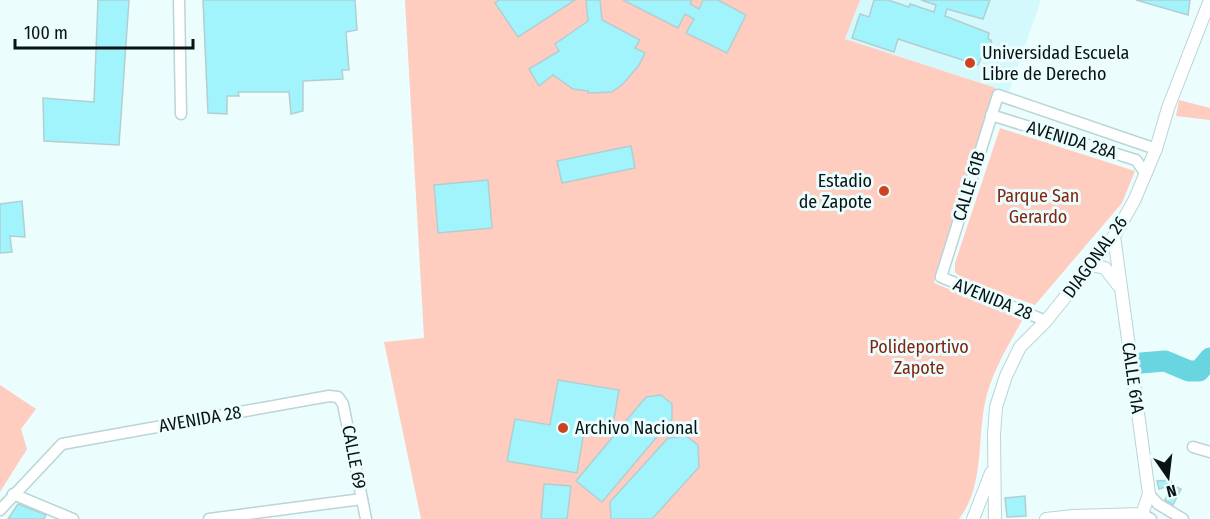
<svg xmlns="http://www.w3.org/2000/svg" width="1210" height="519" font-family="'Fira Sans Condensed',sans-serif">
  <rect width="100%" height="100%" fill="#ecfdfe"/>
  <polygon fill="#d3f9fd" points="860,0 1041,0 1009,92 845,39"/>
  <g fill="#ffccc0">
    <path d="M405,0H860L845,39L996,88L934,283L1023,319C1009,344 995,367 987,394C976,434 986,485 959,519H421L384,342L424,338Z"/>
    <polygon points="1179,100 1210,108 1210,120 1176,116"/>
    <polygon points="1000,128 1135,171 1122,203 1035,305 964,280 955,272 955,263"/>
    <polygon points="0,385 36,409 21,429 27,449 0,492"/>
  </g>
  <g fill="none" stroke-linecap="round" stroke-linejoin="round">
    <polyline stroke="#68d5e0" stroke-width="21" points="1141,363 1165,361 1189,371 1199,371 1210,358"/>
  </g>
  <g fill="#a2f4fc" stroke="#b3ced1" stroke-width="1.5">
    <polygon points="98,0 129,0 119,145 44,141 43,98 94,102"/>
    <polygon points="203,0 355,0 357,30 346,32 349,70 342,70 343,79 303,81 303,111 291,114 289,92 238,92 239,96 227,96 227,114 208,113"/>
    <polygon points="499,0 575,0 518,37 495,3"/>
    <polygon points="586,0 600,0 602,20 640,40 635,48 645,53 639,65 624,83 612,92 588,93 588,91 573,89 553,75 539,86 529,69 559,51 555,44 588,21"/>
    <polygon points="623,0 692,0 690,4 699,9 703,0 718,0 746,15 727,53 686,33 694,19 685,14 678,28"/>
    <polygon points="874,0 888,0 909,7 910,4 934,12 936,5 921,0 990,0 983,19 947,9 945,16 989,33 988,39 991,40 992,45 988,56 981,58 978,65 898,39 894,52 852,38 860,14 869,17"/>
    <polygon points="1136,0 1190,0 1188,15"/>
    <polygon points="631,146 635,168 562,183 557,161"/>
    <polygon points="488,180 492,228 438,233 434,185"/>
    <polygon points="22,201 25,237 10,236 12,252 0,253 0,204"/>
    <polygon points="558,380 619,390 611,436 584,431 577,473 507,461 515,419 550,425"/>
    <polygon points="661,395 672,404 672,419 602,502 576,481 646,397"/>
    <polygon points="686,436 698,445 699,467 652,519 611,519 610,502 668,438"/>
    <polygon points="1171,480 1172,485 1159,489 1157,481"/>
    <polygon points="544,484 571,486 567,519 541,519"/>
    <polygon points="1172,485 1181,489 1173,505 1165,500"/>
    <polygon points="1025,496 1026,516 1007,517 1005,498"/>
    <polygon points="18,504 46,515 44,519 8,519"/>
  </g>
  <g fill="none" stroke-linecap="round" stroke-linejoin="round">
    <g stroke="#b9d5d7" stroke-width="13">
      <g id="minor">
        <polyline points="179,0 181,114"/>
        <polyline points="991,115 1136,160 1146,174"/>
        <polyline points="1046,321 941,277 998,95 1156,149"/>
        <polyline points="1193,447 1210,452"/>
        <polyline points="13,494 73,519"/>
        <polyline points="1149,494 1158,504 1183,519"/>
        <polyline points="0,510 62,444 329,396 338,397 343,404 366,519"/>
        <polyline points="209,519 362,499"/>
        <polyline points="1140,519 1142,514 1151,519"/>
      </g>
    </g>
    <g stroke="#b9d5d7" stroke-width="14">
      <g id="tertiary">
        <polyline points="1091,265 1105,268 1118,285"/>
        <polyline points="973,519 991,473"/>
        <polyline points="995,519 994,435 996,407 1006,376 1020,347 1046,321 1114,236 1134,201 1156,149 1168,108 1210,0"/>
        <polyline points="1046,519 1073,516 1142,514 1149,494 1114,236"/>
      </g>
    </g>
    <use href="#minor" stroke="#fff" stroke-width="10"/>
    <use href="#tertiary" stroke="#fff" stroke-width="12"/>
  </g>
  <g fill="#cd4322" stroke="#ecfdfe" stroke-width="2">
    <circle cx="970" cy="63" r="6"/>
    <circle cx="884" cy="191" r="6"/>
    <circle cx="563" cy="428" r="6"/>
  </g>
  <g text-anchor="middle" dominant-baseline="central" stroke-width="6" stroke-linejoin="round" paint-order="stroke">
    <g font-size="18" fill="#091314" stroke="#ecfdfe" text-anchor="start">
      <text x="982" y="53">Universidad Escuela<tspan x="982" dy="21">Libre de Derecho</tspan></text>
      <text x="872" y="181" text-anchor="end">Estadio<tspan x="872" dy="21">de Zapote</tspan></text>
      <text x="575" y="428">Archivo Nacional</text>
    </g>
    <g font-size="18" fill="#091314" stroke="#ecfdfe">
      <text transform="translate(1072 140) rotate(17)">AVENIDA 28A</text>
      <text transform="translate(969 186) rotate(-73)">CALLE 61B</text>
      <text transform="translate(1095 257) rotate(-54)">DIAGONAL 26</text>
      <text transform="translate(993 299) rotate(22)">AVENIDA 28</text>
      <text transform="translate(1133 378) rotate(82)">CALLE 61A</text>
      <text transform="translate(200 419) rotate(-10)">AVENIDA 28</text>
      <text transform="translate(354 457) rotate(79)">CALLE 69</text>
    </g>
    <g font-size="18" fill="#82250f" stroke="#ecfdfe">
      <text x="1038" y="196">Parque San<tspan x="1038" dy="21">Gerardo</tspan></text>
      <text x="919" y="347">Polideportivo<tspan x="919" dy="21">Zapote</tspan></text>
    </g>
  </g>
  <g transform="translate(1168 477) rotate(166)" stroke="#ecfdfe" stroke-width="4.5" paint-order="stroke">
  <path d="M0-4.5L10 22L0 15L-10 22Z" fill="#091314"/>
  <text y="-9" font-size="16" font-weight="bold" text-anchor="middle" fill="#091314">N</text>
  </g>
  <path d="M15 39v9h178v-9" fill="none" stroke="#091314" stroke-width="3"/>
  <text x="24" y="39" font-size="18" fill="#091314" stroke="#ecfdfe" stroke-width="4.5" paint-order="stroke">100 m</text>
</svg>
